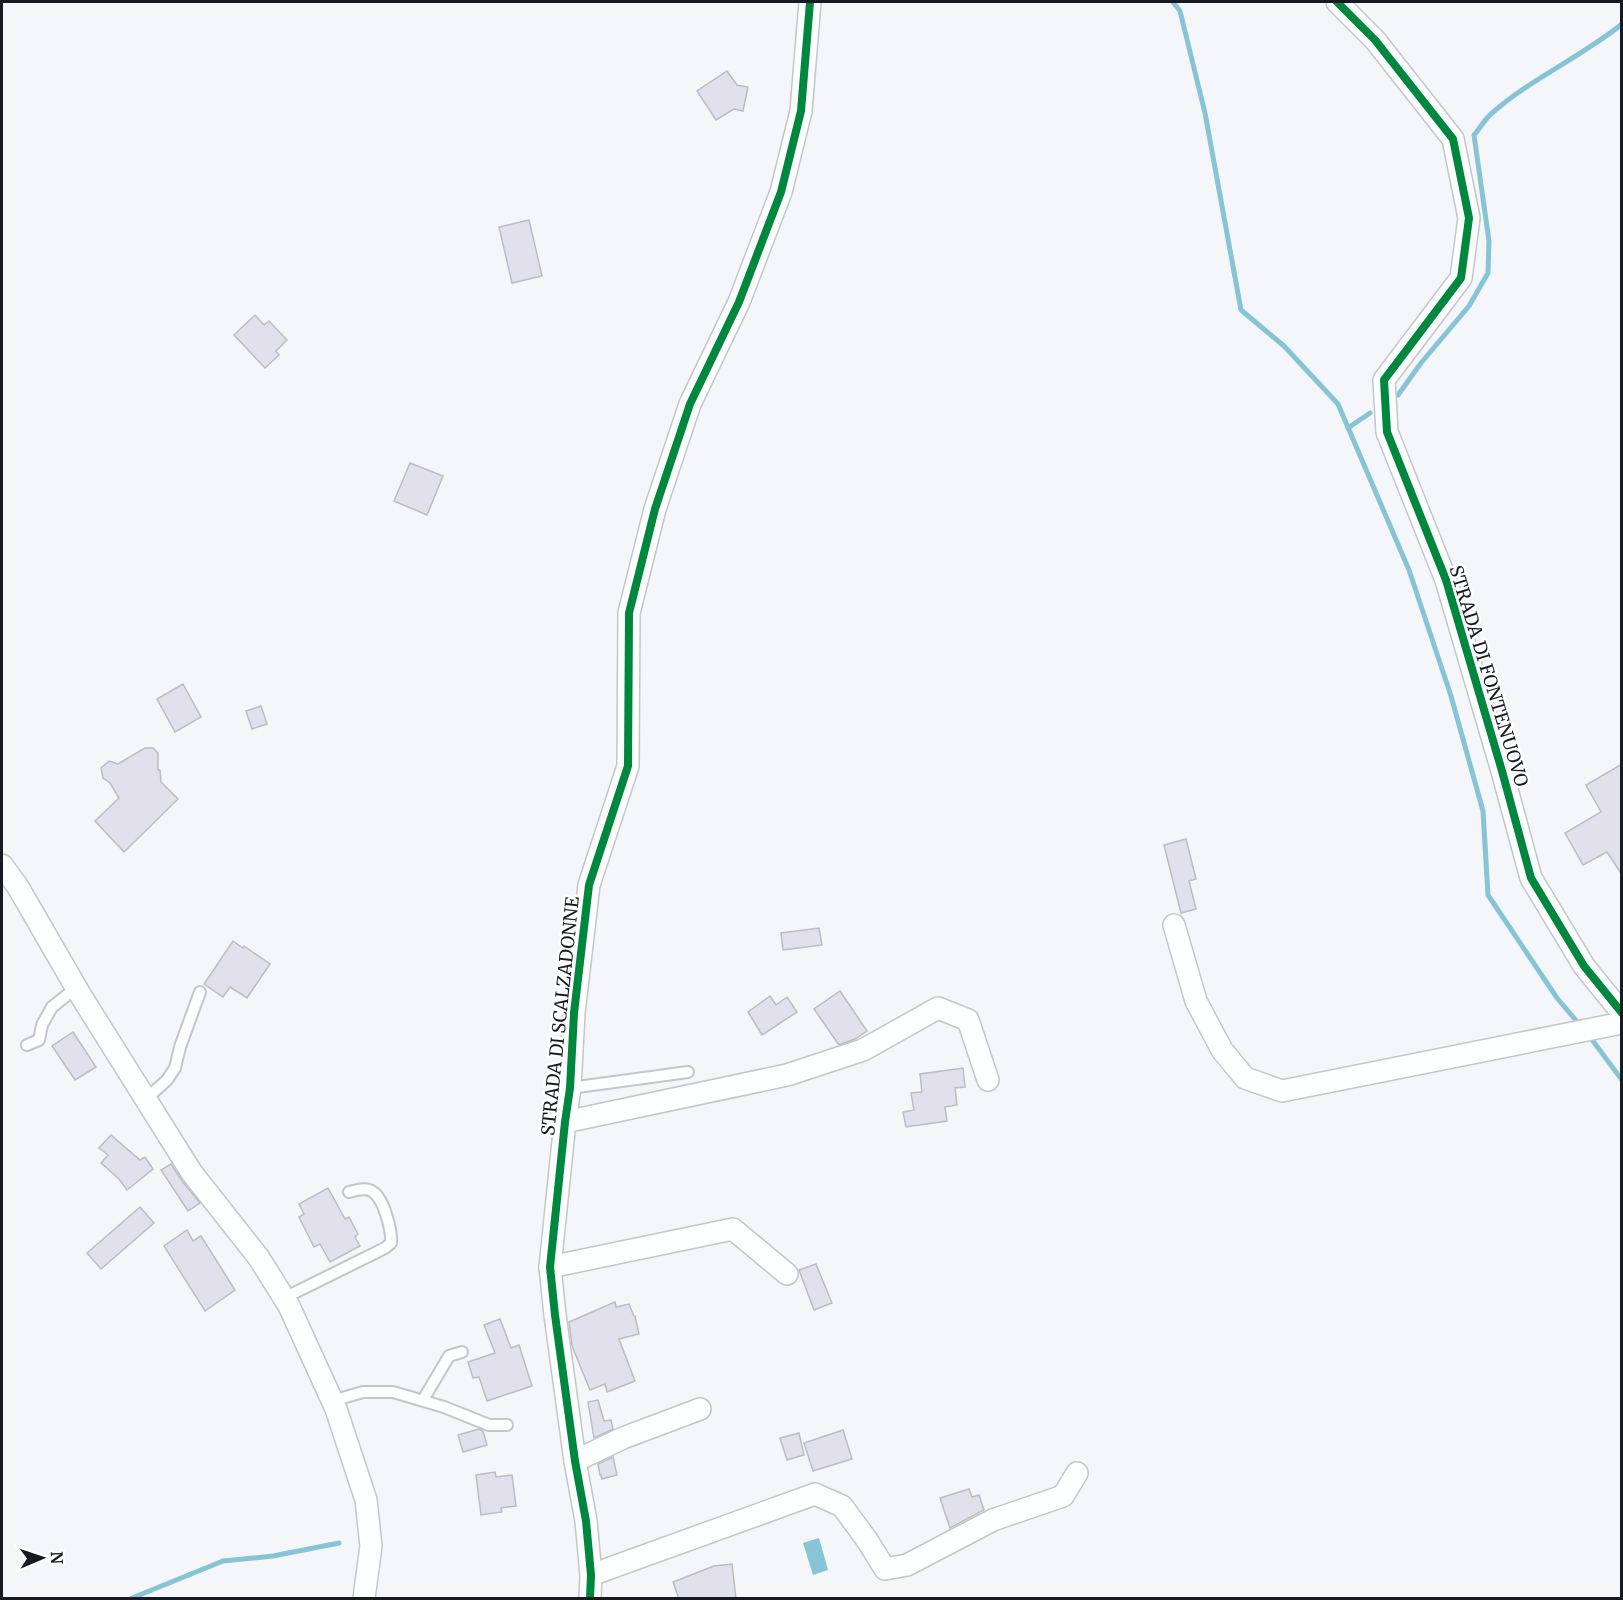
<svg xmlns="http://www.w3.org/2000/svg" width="1623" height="1600" font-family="Merriweather,serif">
  <rect width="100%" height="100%" fill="#f4f6fa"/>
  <polygon fill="#86c4d6" points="819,1538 828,1570 813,1575 803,1543"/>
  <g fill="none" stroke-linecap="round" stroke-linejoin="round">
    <g stroke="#86c4d6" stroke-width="5">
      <polyline points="1173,2 1180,11 1205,113 1241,310 1284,346 1338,404 1409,570 1451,696 1483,811 1488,895 1557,998 1579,1024"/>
      <path d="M1398,395L1421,363L1469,306L1488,273L1489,241L1474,135C1480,128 1485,119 1492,113C1532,78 1581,57 1622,24"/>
      <polyline points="1348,428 1370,413"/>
      <polyline points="1590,1037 1622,1080"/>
      <polyline points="132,1598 223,1561 273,1556 339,1543"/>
    </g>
  </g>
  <g fill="#e1e0ec" stroke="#bcbdc2" stroke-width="1.5">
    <polygon points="727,71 737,85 748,87 743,111 734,109 716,120 697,91"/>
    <polygon points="529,220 542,276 512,283 499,227"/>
    <polygon points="255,315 264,325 269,321 287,340 276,351 279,355 265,368 234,335"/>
    <polygon points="410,463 443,476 427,515 394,501"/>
    <polygon points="183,684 201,717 175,732 157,699"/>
    <polygon points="261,706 267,724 252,729 246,711"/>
    <polygon points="145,748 153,748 158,753 158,770 160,770 161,782 178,799 124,852 95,821 119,798 110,783 103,778 101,768 109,761 118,764"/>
    <polygon points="1622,764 1622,875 1607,852 1583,865 1565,833 1601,812 1586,785"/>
    <polygon points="1186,839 1196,879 1189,881 1196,909 1181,913 1164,845"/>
    <polygon points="819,928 822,945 783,950 781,933"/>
    <polygon points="233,941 243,948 244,946 270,964 247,998 230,987 223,997 204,984"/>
    <polygon points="840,991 867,1031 855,1039 839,1045 814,1009"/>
    <polygon points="770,996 776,1005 787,997 797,1012 762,1035 748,1012"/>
    <polygon points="73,1032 96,1067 75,1080 52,1046"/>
    <polygon points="963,1068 965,1087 955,1088 957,1105 945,1107 947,1121 906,1127 903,1112 914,1110 911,1093 922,1092 920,1074"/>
    <polygon points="111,1135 140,1160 145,1157 153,1169 127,1190 119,1179 101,1163 108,1155 99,1148"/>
    <polygon points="171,1164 182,1181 200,1203 188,1211 161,1170"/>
    <polygon points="328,1188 345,1219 349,1217 358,1234 355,1237 360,1246 330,1262 320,1244 314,1247 299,1217 304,1214 299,1204"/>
    <polygon points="140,1207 154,1223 101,1269 87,1253"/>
    <polygon points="187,1230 193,1241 201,1236 235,1290 205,1311 164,1246"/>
    <polygon points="816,1264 832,1303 814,1310 799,1270"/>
    <polygon points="615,1302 616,1307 629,1304 634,1316 635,1316 639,1334 619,1339 635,1381 607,1392 605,1384 590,1390 572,1346 569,1322"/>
    <polygon points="500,1319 511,1348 519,1345 532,1386 487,1401 479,1377 473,1378 468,1362 495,1353 484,1325"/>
    <polygon points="598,1400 604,1421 611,1420 613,1429 594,1438 588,1402"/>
    <polygon points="479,1429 483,1431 487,1445 463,1452 458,1435"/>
    <polygon points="843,1430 852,1459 813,1471 804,1443"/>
    <polygon points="799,1433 804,1455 787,1460 780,1438"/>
    <polygon points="613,1457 617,1475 602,1479 601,1475 600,1475 598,1464"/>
    <polygon points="495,1472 496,1477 512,1475 516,1506 501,1508 502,1512 481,1515 476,1475"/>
    <polygon points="969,1489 972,1497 979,1495 984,1510 950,1528 940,1498"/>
    <polygon points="732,1564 736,1599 679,1599 673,1582 714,1566"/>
  </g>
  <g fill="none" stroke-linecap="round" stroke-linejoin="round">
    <g stroke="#c4c6cb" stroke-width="14">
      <g id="service">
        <polyline points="27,1045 39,1040 42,1025 52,1007 76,988"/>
        <polyline points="570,1088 688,1072"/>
        <polyline points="146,1099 167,1080 175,1068 180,1047 200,992"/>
        <path d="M284,1298L385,1248L391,1243C392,1231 384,1199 373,1192C367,1187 356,1190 349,1192"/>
        <polyline points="423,1400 449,1356 462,1352"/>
        <polyline points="332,1401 363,1392 393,1392 444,1407 489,1425 507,1425"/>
      </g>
    </g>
    <g stroke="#c4c6cb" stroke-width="24">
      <g id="minor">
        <polyline points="1337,2 1375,40 1453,139 1469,218 1461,278 1384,380 1387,432 1446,580 1502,771 1531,878 1584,966 1622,1013"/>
        <polyline points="2,865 18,887 81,996 192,1173 259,1258 289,1306 336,1409 366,1500 371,1546 364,1598"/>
        <polyline points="1174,925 1196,1001 1222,1050 1245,1078 1282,1091 1622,1023"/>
        <polyline points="565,1122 787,1075 863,1050 938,1008 968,1020 988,1080"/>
        <polyline points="550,1267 733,1229 787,1274"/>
        <polyline points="575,1461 623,1438 700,1409"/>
        <polyline points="591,1575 815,1494 842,1506 867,1540 885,1569 907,1565 993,1520 1063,1496 1077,1473"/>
        <polyline points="590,1598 591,1575 586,1521 575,1461 555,1315 550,1267 565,1122 570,1088 574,1013 589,885 628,766 629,613 655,509 690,404 739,302 781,192 801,111 810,2"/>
      </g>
    </g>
    <use href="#service" stroke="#fdfefe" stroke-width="10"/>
    <use href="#minor" stroke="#fdfefe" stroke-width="21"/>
    <g stroke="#fff" stroke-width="11">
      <g id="cycleway">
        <polyline points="1337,2 1375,40 1453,139 1469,218 1461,278 1384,380 1387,432 1446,580 1502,771 1531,878 1584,966 1622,1013"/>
        <polyline points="590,1598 591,1575 586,1521 575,1461 555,1315 550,1267 565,1122 570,1088 574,1013 589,885 628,766 629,613 655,509 690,404 739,302 781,192 801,111 810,2"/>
      </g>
    </g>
    <use href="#cycleway" stroke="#00873e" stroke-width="8"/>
  </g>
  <g text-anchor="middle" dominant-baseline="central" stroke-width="5" stroke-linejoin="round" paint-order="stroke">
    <g font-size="18" fill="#171a20" stroke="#fff">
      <text transform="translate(1489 676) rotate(73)">STRADA DI FONTENUOVO</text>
      <text transform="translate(560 1016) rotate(-84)">STRADA DI SCALZADONNE</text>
    </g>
  </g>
  <rect width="1623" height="1600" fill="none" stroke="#171a20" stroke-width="6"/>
  <g transform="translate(42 1558) rotate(88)" stroke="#ffffff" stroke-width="4.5" paint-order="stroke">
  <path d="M0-4.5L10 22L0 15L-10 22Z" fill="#171a20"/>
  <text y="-9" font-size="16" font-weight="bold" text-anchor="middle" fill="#171a20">N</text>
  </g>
</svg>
